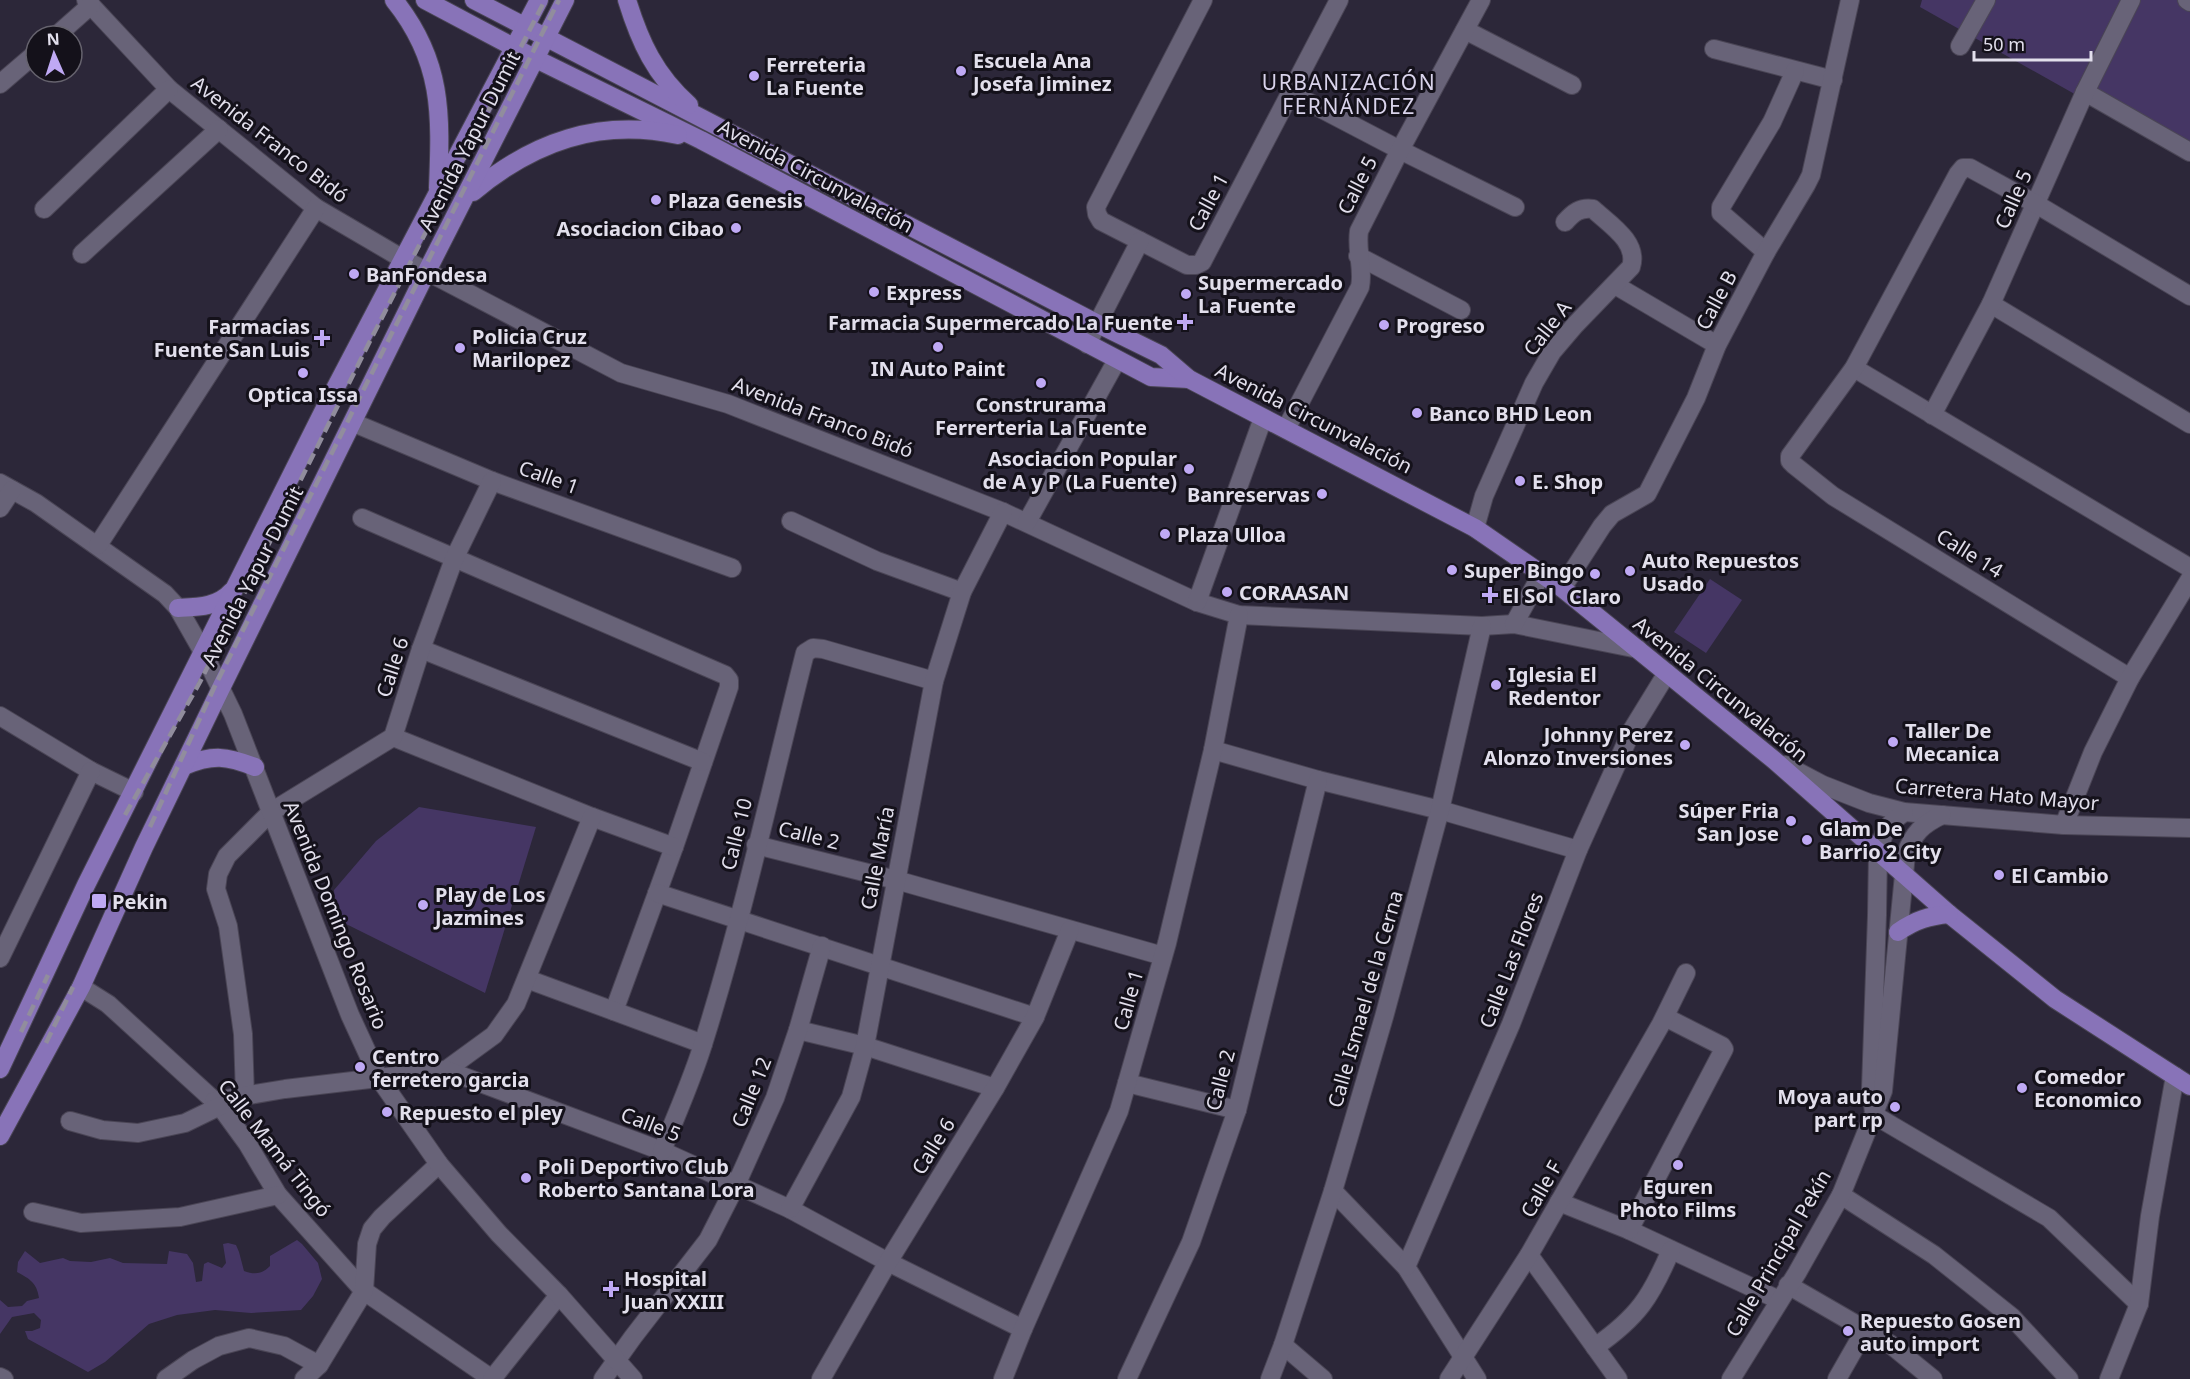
<svg xmlns="http://www.w3.org/2000/svg" width="2190" height="1379" font-family="'Noto Sans',sans-serif">
  <rect width="100%" height="100%" fill="#2c2739"/>
  <g fill="#453664">
    <polygon points="1922,0 2190,0 2190,159 1920,7"/>
    <polygon points="1710,579 1742,600 1706,653 1674,632"/>
    <polygon points="419,807 536,827 485,993 336,919 334,890 376,841"/>
    <path d="M297,1240L302,1244L318,1263L322,1279L313,1296L301,1310L251,1313L215,1310L177,1315L149,1324L105,1362L88,1372L28,1339L25,1331H32L40,1328L41,1320L34,1313L12,1317L0,1334V1300L8,1307L22,1306L27,1301L39,1298C37,1283 30,1279 17,1272L18,1262L25,1251L40,1263L63,1258L70,1261L91,1262L110,1258L123,1263L167,1264L169,1251L187,1254L193,1263L196,1282L202,1281L204,1264L208,1262L222,1268L226,1263L223,1244L228,1243L236,1245L239,1252L244,1271C255,1275 262,1274 270,1266V1256Z"/>
  </g>
  <g fill="none" stroke-linecap="round" stroke-linejoin="round">
    <g stroke="#4a4555" stroke-width="20">
      <g id="street">
        <polyline points="86,0 169,89 316,208 403,259 621,373 728,404 1003,512 1197,602 1239,615 1482,626 1514,624 1638,649"/>
        <polyline points="1203,0 1096,207 1097,214 1101,221 1187,265 1196,265 1202,262 1339,0"/>
        <polyline points="2187,0 2190,2"/>
        <polyline points="1465,30 1572,85"/>
        <polyline points="56,36 91,5"/>
        <polyline points="1960,46 1986,0"/>
        <polyline points="1714,49 1833,80"/>
        <polyline points="0,84 36,53"/>
        <polyline points="2085,92 2190,152"/>
        <polyline points="1291,93 1400,150 1515,207"/>
        <polyline points="44,209 169,89"/>
        <polyline points="1766,252 1721,213 1721,207 1772,122 1795,71"/>
        <polyline points="82,254 219,129"/>
        <polyline points="1358,256 1461,310"/>
        <polyline points="1615,285 1717,345"/>
        <polyline points="1991,304 2190,424"/>
        <polyline points="1087,344 1140,241"/>
        <polyline points="1854,368 2190,568"/>
        <polyline points="1932,415 1991,304 2085,92 2131,0"/>
        <polyline points="354,423 492,481 732,568"/>
        <path d="M1286,429L1360,287C1364,270 1356,251 1359,231L1400,150L1481,0"/>
        <polyline points="0,483 36,503 165,594 178,608 203,652"/>
        <polyline points="0,508 12,490"/>
        <polyline points="362,518 725,675 729,680 729,687 674,847 614,1011"/>
        <polyline points="791,521 877,561 962,592"/>
        <polyline points="1027,522 1117,360"/>
        <path d="M1475,528L1484,496L1534,383L1552,352L1575,325L1631,267C1639,242 1609,224 1593,209C1580,207 1573,213 1565,222"/>
        <polyline points="98,545 316,208"/>
        <polyline points="1562,588 1602,526 1612,514 1647,494 1696,398 1717,345 1766,252 1806,185 1811,175 1850,0"/>
        <polyline points="1197,602 1263,418"/>
        <polyline points="1514,624 1541,575"/>
        <polyline points="421,649 703,762"/>
        <polyline points="2130,678 1833,496 1794,465 1790,461 1790,456 1854,368 1958,174 1963,168 1970,168 2036,204 2190,296"/>
        <polyline points="0,716 91,771 134,792"/>
        <polyline points="393,737 592,817 674,847"/>
        <polyline points="1213,750 1318,780 1440,810 1578,850"/>
        <polyline points="2064,825 2093,752 2130,678 2190,579"/>
        <polyline points="756,845 896,880 1163,956"/>
        <polyline points="657,893 1035,1017"/>
        <polyline points="0,958 91,771"/>
        <polyline points="527,979 703,1044"/>
        <polyline points="81,987 108,1004 220,1106 247,1143 278,1195 364,1291 492,1379"/>
        <polyline points="798,1030 865,1046 995,1088"/>
        <polyline points="446,1070 494,1035 516,1004 592,817"/>
        <polyline points="1127,1083 1237,1110"/>
        <polyline points="245,1096 243,1034 228,926 216,889 218,874 227,856 271,812 393,737 421,649 454,559 492,481"/>
        <polyline points="214,1101 285,1089 446,1070 662,1151 790,1209 888,1262 1023,1329"/>
        <polyline points="1874,1115 2049,1218 2139,1304"/>
        <polyline points="70,1121 102,1130 138,1133 185,1123 220,1106"/>
        <path d="M662,1151C676,1115 693,1078 704,1041C744,913 772,783 805,653L813,648L823,649L934,681"/>
        <polyline points="1333,1191 1406,1267 1477,1379"/>
        <polyline points="1841,1195 1934,1255 2012,1317 2069,1379"/>
        <polyline points="1559,1202 1629,1230 1779,1300"/>
        <polyline points="790,1209 851,1097 865,1046 934,681 962,592 1003,512"/>
        <polyline points="33,1212 81,1223 180,1217 278,1195"/>
        <polyline points="1629,1230 1724,1049 1722,1046 1665,1017"/>
        <polyline points="1529,1255 1618,1379"/>
        <polyline points="1406,1267 1511,1024 1578,850 1632,730 1667,673"/>
        <polyline points="1788,1285 1890,1344 1933,1379"/>
        <polyline points="1283,1345 1323,1379"/>
        <path d="M1595,1347C1638,1317 1651,1297 1671,1250"/>
        <polyline points="0,1377 4,1379"/>
        <polyline points="166,1379 193,1360 219,1346 249,1338 284,1346 319,1365"/>
        <polyline points="304,1379 319,1365 364,1291 367,1244 372,1229 382,1217 439,1164"/>
        <polyline points="492,1379 559,1295"/>
        <polyline points="603,1379 633,1337 708,1240 736,1185 775,1098 798,1030 822,946"/>
        <polyline points="821,1379 888,1262 995,1088 1035,1017 1070,930"/>
        <polyline points="1003,1379 1023,1329 1119,1111 1167,943 1213,750 1239,615"/>
        <polyline points="1127,1379 1191,1242 1237,1110 1318,780"/>
        <polyline points="1270,1379 1283,1345 1333,1191 1384,1017 1440,810 1482,626"/>
        <polyline points="1449,1379 1529,1255 1661,1024 1686,973"/>
        <polyline points="1837,1379 1865,1330"/>
        <polyline points="2109,1379 2139,1304 2150,1216 2175,1076"/>
      </g>
    </g>
    <g stroke="#4a4555" stroke-width="20">
      <g id="secondary">
        <polyline points="203,652 233,714 350,1015 379,1078 439,1164 499,1234 559,1295 633,1379"/>
        <polyline points="1785,765 1823,785 1869,803 1904,812 2064,825 2190,828"/>
        <polyline points="1874,1113 1871,1088 1877,915 1878,851 1885,831 1893,821 1904,812"/>
        <path d="M1731,1379L1797,1273L1841,1195L1883,1091L1906,854C1913,833 1923,824 1942,815"/>
      </g>
    </g>
    <g stroke="#4a4555" stroke-width="20">
      <g id="primary">
        <path d="M394,0C443,61 441,114 438,188"/>
        <polyline points="425,0 536,59 701,140 1151,377 1189,379"/>
        <polyline points="474,0 1098,324 1161,355 1189,379 1475,528 1562,588 1774,760 1949,914 2055,999 2190,1086"/>
        <path d="M627,0C640,42 655,75 689,105"/>
        <path d="M473,192C533,142 599,118 678,135"/>
        <path d="M178,608C198,607 218,607 232,591"/>
        <path d="M184,766C213,754 227,756 255,767"/>
        <path d="M1898,932C1915,920 1929,916 1949,914"/>
        <polyline points="0,1069 86,885 327,404 539,0"/>
        <polyline points="0,1136 81,987 144,847 221,688 427,271 565,0"/>
      </g>
    </g>
    <use href="#street" stroke="#686378" stroke-width="18"/>
    <use href="#secondary" stroke="#686378" stroke-width="18"/>
    <use href="#primary" stroke="#8873b8" stroke-width="18"/>
    <g stroke="#918d9d" stroke-width="4.5" stroke-dasharray="12 6" stroke-linecap="butt">
      <polyline points="125,815 200,682 371,339 545,0"/>
      <polyline points="150,827 214,688 559,0"/>
      <polyline points="21,1032 48,975"/>
      <polyline points="46,1043 73,987"/>
    </g>
  </g>
  <g fill="#bfa9f4" stroke="#14111a" stroke-width="2">
    <circle cx="961" cy="71" r="6"/>
    <circle cx="754" cy="76" r="6"/>
    <circle cx="656" cy="200" r="6"/>
    <circle cx="736" cy="228" r="6"/>
    <circle cx="354" cy="274" r="6"/>
    <circle cx="874" cy="292" r="6"/>
    <circle cx="1186" cy="294" r="6"/>
    <path d="M1182 313h6v6h6v6h-6v6h-6v-6h-6v-6h6z"/>
    <circle cx="1384" cy="325" r="6"/>
    <path d="M319 329h6v6h6v6h-6v6h-6v-6h-6v-6h6z"/>
    <circle cx="938" cy="347" r="6"/>
    <circle cx="460" cy="348" r="6"/>
    <circle cx="303" cy="373" r="6"/>
    <circle cx="1041" cy="383" r="6"/>
    <circle cx="1417" cy="413" r="6"/>
    <circle cx="1189" cy="469" r="6"/>
    <circle cx="1520" cy="481" r="6"/>
    <circle cx="1322" cy="494" r="6"/>
    <circle cx="1165" cy="534" r="6"/>
    <circle cx="1452" cy="570" r="6"/>
    <circle cx="1630" cy="571" r="6"/>
    <circle cx="1595" cy="574" r="6"/>
    <circle cx="1227" cy="592" r="6"/>
    <path d="M1487 586h6v6h6v6h-6v6h-6v-6h-6v-6h6z"/>
    <circle cx="1496" cy="685" r="6"/>
    <circle cx="1893" cy="742" r="6"/>
    <circle cx="1685" cy="745" r="6"/>
    <circle cx="1791" cy="821" r="6"/>
    <circle cx="1807" cy="840" r="6"/>
    <circle cx="1999" cy="875" r="6"/>
    <rect x="91" y="893" width="16" height="16" rx="3"/>
    <circle cx="423" cy="905" r="6"/>
    <circle cx="360" cy="1067" r="6"/>
    <circle cx="2022" cy="1088" r="6"/>
    <circle cx="1895" cy="1107" r="6"/>
    <circle cx="387" cy="1112" r="6"/>
    <circle cx="1678" cy="1165" r="6"/>
    <circle cx="526" cy="1178" r="6"/>
    <path d="M608 1280h6v6h6v6h-6v6h-6v-6h-6v-6h6z"/>
    <circle cx="1848" cy="1331" r="6"/>
  </g>
  <g text-anchor="middle" dominant-baseline="central" stroke-width="6" stroke-linejoin="round" paint-order="stroke">
    <g font-size="20" font-weight="bold" fill="#e2dfec" stroke="#14111a" text-anchor="start">
      <text x="973" y="60">Escuela Ana<tspan x="973" dy="23">Josefa Jiminez</tspan></text>
      <text x="766" y="64">Ferreteria<tspan x="766" dy="23">La Fuente</tspan></text>
      <text x="668" y="200">Plaza Genesis</text>
      <text x="724" y="228" text-anchor="end">Asociacion Cibao</text>
      <text x="366" y="274">BanFondesa</text>
      <text x="1198" y="282">Supermercado<tspan x="1198" dy="23">La Fuente</tspan></text>
      <text x="886" y="292">Express</text>
      <text x="1173" y="322" text-anchor="end">Farmacia Supermercado La Fuente</text>
      <text x="1396" y="325">Progreso</text>
      <text x="310" y="326" text-anchor="end">Farmacias<tspan x="310" dy="23">Fuente San Luis</tspan></text>
      <text x="472" y="336">Policia Cruz<tspan x="472" dy="23">Marilopez</tspan></text>
      <text x="938" y="368" text-anchor="middle">IN Auto Paint</text>
      <text x="303" y="394" text-anchor="middle">Optica Issa</text>
      <text x="1041" y="404" text-anchor="middle">Construrama<tspan x="1041" dy="23">Ferrerteria La Fuente</tspan></text>
      <text x="1429" y="413">Banco BHD Leon</text>
      <text x="1177" y="458" text-anchor="end">Asociacion Popular<tspan x="1177" dy="23">de A y P (La Fuente)</tspan></text>
      <text x="1532" y="481">E. Shop</text>
      <text x="1310" y="494" text-anchor="end">Banreservas</text>
      <text x="1177" y="534">Plaza Ulloa</text>
      <text x="1642" y="560">Auto Repuestos<tspan x="1642" dy="23">Usado</tspan></text>
      <text x="1464" y="570">Super Bingo</text>
      <text x="1239" y="592">CORAASAN</text>
      <text x="1502" y="595">El Sol</text>
      <text x="1595" y="596" text-anchor="middle">Claro</text>
      <text x="1508" y="674">Iglesia El<tspan x="1508" dy="23">Redentor</tspan></text>
      <text x="1905" y="730">Taller De<tspan x="1905" dy="23">Mecanica</tspan></text>
      <text x="1673" y="734" text-anchor="end">Johnny Perez<tspan x="1673" dy="23">Alonzo Inversiones</tspan></text>
      <text x="1779" y="810" text-anchor="end">Súper Fria<tspan x="1779" dy="23">San Jose</tspan></text>
      <text x="1819" y="828">Glam De<tspan x="1819" dy="23">Barrio 2 City</tspan></text>
      <text x="2011" y="875">El Cambio</text>
      <text x="435" y="894">Play de Los<tspan x="435" dy="23">Jazmines</tspan></text>
      <text x="112" y="901">Pekin</text>
      <text x="372" y="1056">Centro<tspan x="372" dy="23">ferretero garcia</tspan></text>
      <text x="2034" y="1076">Comedor<tspan x="2034" dy="23">Economico</tspan></text>
      <text x="1883" y="1096" text-anchor="end">Moya auto<tspan x="1883" dy="23">part rp</tspan></text>
      <text x="399" y="1112">Repuesto el pley</text>
      <text x="538" y="1166">Poli Deportivo Club<tspan x="538" dy="23">Roberto Santana Lora</tspan></text>
      <text x="1678" y="1186" text-anchor="middle">Eguren<tspan x="1678" dy="23">Photo Films</tspan></text>
      <text x="624" y="1278">Hospital<tspan x="624" dy="23">Juan XXIII</tspan></text>
      <text x="1860" y="1320">Repuesto Gosen<tspan x="1860" dy="23">auto import</tspan></text>
    </g>
    <g font-size="20" fill="#e2dfec" stroke="#14111a">
      <text transform="translate(270 139) rotate(38)">Avenida Franco Bidó</text>
      <text transform="translate(469 141) rotate(-63)">Avenida Yapur Dumit</text>
      <text transform="translate(816 176) rotate(28)">Avenida Circunvalación</text>
      <text transform="translate(1357 185) rotate(-63)">Calle 5</text>
      <text transform="translate(2013 199) rotate(-66)">Calle 5</text>
      <text transform="translate(1208 202) rotate(-62)">Calle 1</text>
      <text transform="translate(1716 300) rotate(-62)">Calle B</text>
      <text transform="translate(1547 328) rotate(-52)">Calle A</text>
      <text transform="translate(823 417) rotate(21)">Avenida Franco Bidó</text>
      <text transform="translate(1314 418) rotate(27)">Avenida Circunvalación</text>
      <text transform="translate(549 477) rotate(20)">Calle 1</text>
      <text transform="translate(1970 553) rotate(32)">Calle 14</text>
      <text transform="translate(252 576) rotate(-63)">Avenida Yapur Dumit</text>
      <text transform="translate(392 667) rotate(-72)">Calle 6</text>
      <text transform="translate(1721 689) rotate(39)">Avenida Circunvalación</text>
      <text transform="translate(1997 794) rotate(5)">Carretera Hato Mayor</text>
      <text transform="translate(736 834) rotate(-76)">Calle 10</text>
      <text transform="translate(809 835) rotate(14)">Calle 2</text>
      <text transform="translate(877 858) rotate(-79)">Calle María</text>
      <text transform="translate(336 915) rotate(68)">Avenida Domingo Rosario</text>
      <text transform="translate(1511 960) rotate(-69)">Calle Las Flores</text>
      <text transform="translate(1365 999) rotate(-74)">Calle Ismael de la Cerna</text>
      <text transform="translate(1128 1000) rotate(-74)">Calle 1</text>
      <text transform="translate(1220 1080) rotate(-75)">Calle 2</text>
      <text transform="translate(751 1092) rotate(-68)">Calle 12</text>
      <text transform="translate(651 1124) rotate(21)">Calle 5</text>
      <text transform="translate(933 1146) rotate(-58)">Calle 6</text>
      <text transform="translate(275 1148) rotate(52)">Calle Mamá Tingó</text>
      <text transform="translate(1541 1189) rotate(-60)">Calle F</text>
      <text transform="translate(1778 1253) rotate(-60)">Calle Principal Pekín</text>
    </g>
    <g font-size="21" letter-spacing="1.5" fill="#d9d3eb" stroke="#14111a">
      <text x="1349" y="82">URBANIZACIÓN<tspan x="1349" dy="24">FERNÁNDEZ</tspan></text>
    </g>
  </g>
  <g transform="translate(54 54) rotate(357)"><circle r="28" fill="#14111a" stroke="#66636e" stroke-width="1.5"/>
  <path d="M0-4.5L10 22L0 15L-10 22Z" fill="#bfa9f4"/>
  <text y="-9" font-size="16" font-weight="bold" text-anchor="middle" fill="#e2dfec">N</text>
  </g>
  <path d="M1974 51v9h117v-9" fill="none" stroke="#e2dfec" stroke-width="3"/>
  <text x="1983" y="51" font-size="18" fill="#e2dfec" stroke="#14111a" stroke-width="4.5" paint-order="stroke">50 m</text>
</svg>
